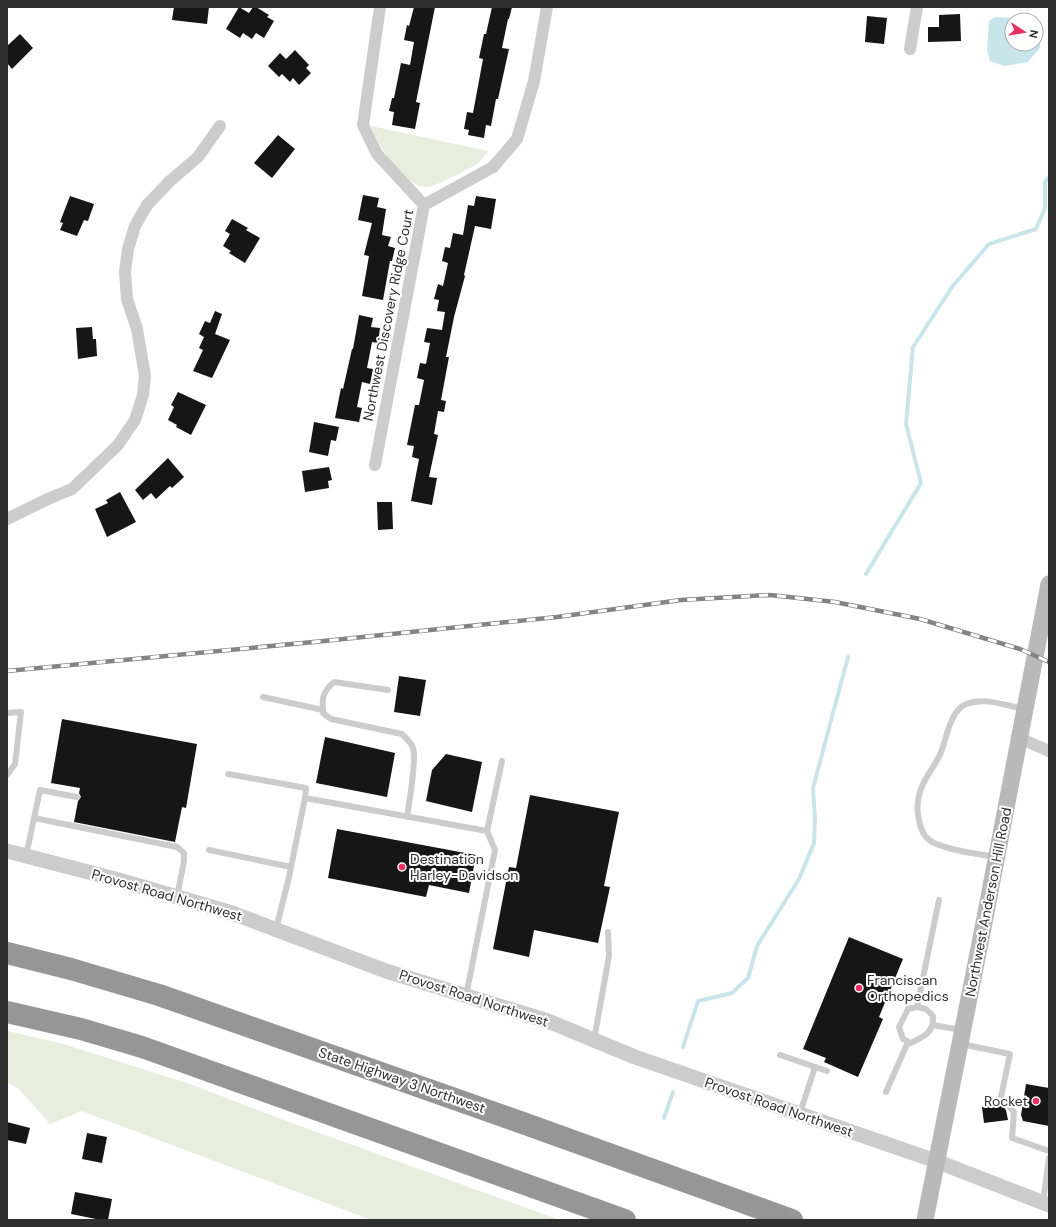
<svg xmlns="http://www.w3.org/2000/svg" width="1056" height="1227" font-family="'DM Sans',sans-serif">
  <rect width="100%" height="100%" fill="#fff"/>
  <g fill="#e8eddd">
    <path d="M371,126L488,151C485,155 482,160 478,163C472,168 434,187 427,187C404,187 378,146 371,126Z"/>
    <polygon points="7,1031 60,1043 190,1084 281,1119 560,1220 371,1220 82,1111 50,1124 19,1089 7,1082"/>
  </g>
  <polygon fill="#c9e5ec" points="995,17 1035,19 1035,20 1012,20 1012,44 1036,44 1036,24 1040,38 1040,48 1028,62 1004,66 990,61 987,50 989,21"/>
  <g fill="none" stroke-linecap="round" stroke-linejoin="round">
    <g stroke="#c9e5ec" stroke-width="4">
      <polyline points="866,574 921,483 906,424 913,347 952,287 989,244 1036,229 1045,208 1045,182 1049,177"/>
      <polyline points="683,1047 698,1001 732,993 748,978 757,946 799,879 814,843 815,818 813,788 848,657"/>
      <polyline points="664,1118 673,1092"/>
    </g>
  </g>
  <g fill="#161616">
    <polygon points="174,7 209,7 207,24 172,20"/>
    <polygon points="239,7 249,13 253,7 256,7 269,15 267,17 274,21 264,38 256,33 252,39 243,33 240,38 226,29"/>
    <polygon points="414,7 435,7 416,102 420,103 415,129 392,125 394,112 389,111 392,98 394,98 401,63 410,65 414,42 404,40 407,25 409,26"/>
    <polygon points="492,7 512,7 509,19 508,19 502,48 509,49 498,99 496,99 491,126 486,125 484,138 468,135 469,130 464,129 467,112 473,113 483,59 479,58 484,34 486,34"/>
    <polygon points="960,14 961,41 928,42 928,27 939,27 939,15"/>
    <polygon points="867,16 887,18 884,44 865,42"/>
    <polygon points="20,34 33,48 12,69 7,63 7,46"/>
    <polygon points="295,50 309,65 306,68 311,73 299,85 293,78 290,82 282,74 279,77 268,66 280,53 286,59"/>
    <polygon points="278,135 295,149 272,178 254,163"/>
    <polygon points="363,195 379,198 377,207 386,209 382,235 391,237 388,246 395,248 392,261 390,261 383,300 362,296 369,256 364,255 372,223 358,220"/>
    <polygon points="70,196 94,204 88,221 84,220 77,236 60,230 63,223 60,222"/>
    <polygon points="476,196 496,199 491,229 475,226 464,275 465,276 454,317 446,357 449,357 441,400 446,401 444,412 438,411 434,434 438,435 429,477 437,478 432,505 411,501 419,459 412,457 414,446 407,445 415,405 419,405 424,380 417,378 420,363 426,364 430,343 424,342 427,328 442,330 445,312 437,311 439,300 434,299 438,284 443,286 448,263 442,261 445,247 450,248 453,233 463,235 468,205 474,206"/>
    <polygon points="232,219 248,228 246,230 260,238 245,263 229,253 231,251 223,246 230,234 225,231"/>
    <polygon points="215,311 222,314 215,334 230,340 212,378 193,371 203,350 199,348 204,337 199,334 205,321 210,323"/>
    <polygon points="359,315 373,318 371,327 380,328 378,343 372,342 367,368 373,369 370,384 362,382 357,407 362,408 359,422 335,418 341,388 343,389 352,349 353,349"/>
    <polygon points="92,327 93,339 96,339 97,356 78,359 76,328"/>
    <polygon points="178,392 206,405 191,435 176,427 177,425 168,420 174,407 171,405"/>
    <polygon points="314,422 339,427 336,441 331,440 328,456 309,452"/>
    <polygon points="168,458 184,477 172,488 170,486 156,499 151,493 143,500 135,490"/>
    <polygon points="329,467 332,480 328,481 329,488 305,492 302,471"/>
    <polygon points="120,492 136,522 107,537 95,509 108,503 106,500"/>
    <polygon points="377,502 392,502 393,529 378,530"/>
    <polygon points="399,676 426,680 420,716 394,712"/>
    <polygon points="62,719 197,744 186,808 182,807 175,842 74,822 78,801 81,797 79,793 80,788 51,783"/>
    <polygon points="325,737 395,753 387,797 316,783"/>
    <polygon points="446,754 482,762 472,812 426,801 432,770"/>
    <polygon points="530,795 619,812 604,886 610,887 598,943 534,930 529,957 493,949 509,867 516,868"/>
    <polygon points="337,829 476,855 469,893 429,885 426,897 328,878"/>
    <polygon points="849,937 903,959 879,1017 883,1019 858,1077 824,1062 826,1058 803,1049"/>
    <polygon points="1026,1084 1049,1088 1049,1126 1023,1121 1021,1115"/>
    <polygon points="1001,1104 1006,1110 1008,1120 984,1123 982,1107"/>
    <polygon points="7,1122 30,1128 26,1144 7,1140"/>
    <polygon points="87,1133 107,1137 102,1163 82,1159"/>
    <polygon points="75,1192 112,1199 108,1220 101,1220 71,1214"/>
  </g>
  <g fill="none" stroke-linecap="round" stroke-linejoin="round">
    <g stroke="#ccc" stroke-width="6">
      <path d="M388,690L334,682C322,692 322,699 323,713L331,719L402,734C406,738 411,742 413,748C417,759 409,803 407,817"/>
      <polyline points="263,697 323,710"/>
      <polyline points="7,713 21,712 15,764 7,775"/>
      <polyline points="228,774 306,788 305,798"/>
      <polyline points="34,818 177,847 184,853 184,861 177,897"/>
      <polyline points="209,850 291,867"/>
      <polyline points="26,856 40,790 77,797"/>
      <path d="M995,857C979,854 935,849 926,837C922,832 920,826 919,820C916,808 918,795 923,784C928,773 937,763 941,752C947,737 950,711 966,704C984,697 1005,705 1023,709"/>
      <polyline points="276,929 289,877 305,798 487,831"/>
      <polyline points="466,996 495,850 487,831 502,761"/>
      <polyline points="917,1007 939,900"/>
      <path d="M917,1007L926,1009L933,1016C934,1033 924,1036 911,1043L903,1039L899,1027L908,1009Z"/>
      <polyline points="933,1025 961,1030"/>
      <polyline points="594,1040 609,956 608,932"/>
      <polyline points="961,1044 1010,1054 1001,1097 1014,1112 1012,1138 1049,1151"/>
      <polyline points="780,1055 827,1071"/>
      <polyline points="886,1092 908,1042"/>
      <polyline points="800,1113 815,1067"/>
      <polyline points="1043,1202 1049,1158"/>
    </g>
    <g stroke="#ccc" stroke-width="12">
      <polyline points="380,7 363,125 377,154 424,205"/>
      <polyline points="910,49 917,7"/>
      <polyline points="375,465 424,205 493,167 517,139 534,81 547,7"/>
      <polyline points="7,519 50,498 72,489 118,445 135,420 143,395 145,376 137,329 127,299 125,272 128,249 135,226 147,205 170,181 198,157 220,126"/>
      <polyline points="1019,738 1049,751"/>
    </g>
    <polyline stroke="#ccc" stroke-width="15" points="7,851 119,880 232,913 386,971 548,1021 635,1057 936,1161 1049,1205"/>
    <polyline stroke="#b9b9b9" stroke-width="17" points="925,1220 983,928 1049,584"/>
    <g stroke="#969696" stroke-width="22">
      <polyline points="7,953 71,969 159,995 520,1122 792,1220"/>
      <polyline points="7,1012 81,1029 142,1047 625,1220"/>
    </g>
    <g stroke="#848484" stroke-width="4.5">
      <polyline id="rail" points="7,671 324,641 557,617 681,600 770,595 835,602 920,619 1020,649 1049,662"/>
    </g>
    <use href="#rail" stroke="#fff" stroke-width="3" stroke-dasharray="9" stroke-linecap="butt"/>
  </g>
  <g fill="#e73061" stroke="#fff" stroke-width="1.5">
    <circle cx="402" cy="867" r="4"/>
    <circle cx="859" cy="988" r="4"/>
    <circle cx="1036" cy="1101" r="4"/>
  </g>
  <g text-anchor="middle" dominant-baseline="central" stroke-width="4" stroke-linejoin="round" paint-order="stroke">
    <g font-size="14" fill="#2f2f2f" stroke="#fff">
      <text transform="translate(388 315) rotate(-79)">Northwest Discovery Ridge Court</text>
      <text transform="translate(167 895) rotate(16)">Provost Road Northwest</text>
      <text transform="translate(988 902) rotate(-79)">Northwest Anderson Hill Road</text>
      <text transform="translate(474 998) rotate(18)">Provost Road Northwest</text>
      <text transform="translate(402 1080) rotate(19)">State Highway 3 Northwest</text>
      <text transform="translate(779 1107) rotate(19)">Provost Road Northwest</text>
    </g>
    <g font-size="14" fill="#2f2f2f" stroke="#fff" text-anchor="start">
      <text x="410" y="859">Destination<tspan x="410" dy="16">Harley-Davidson</tspan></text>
      <text x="867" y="980">Franciscan<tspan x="867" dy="16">Orthopedics</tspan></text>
      <text x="1028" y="1101" text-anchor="end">Rocket</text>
    </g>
  </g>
  <rect width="1056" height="1227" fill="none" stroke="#2f2f2f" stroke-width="16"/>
  <g transform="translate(1024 32) rotate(102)"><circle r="19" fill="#ffffff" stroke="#acacac"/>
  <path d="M0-3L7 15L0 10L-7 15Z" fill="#e73061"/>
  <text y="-6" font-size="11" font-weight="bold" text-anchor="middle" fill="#2f2f2f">N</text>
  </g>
</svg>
